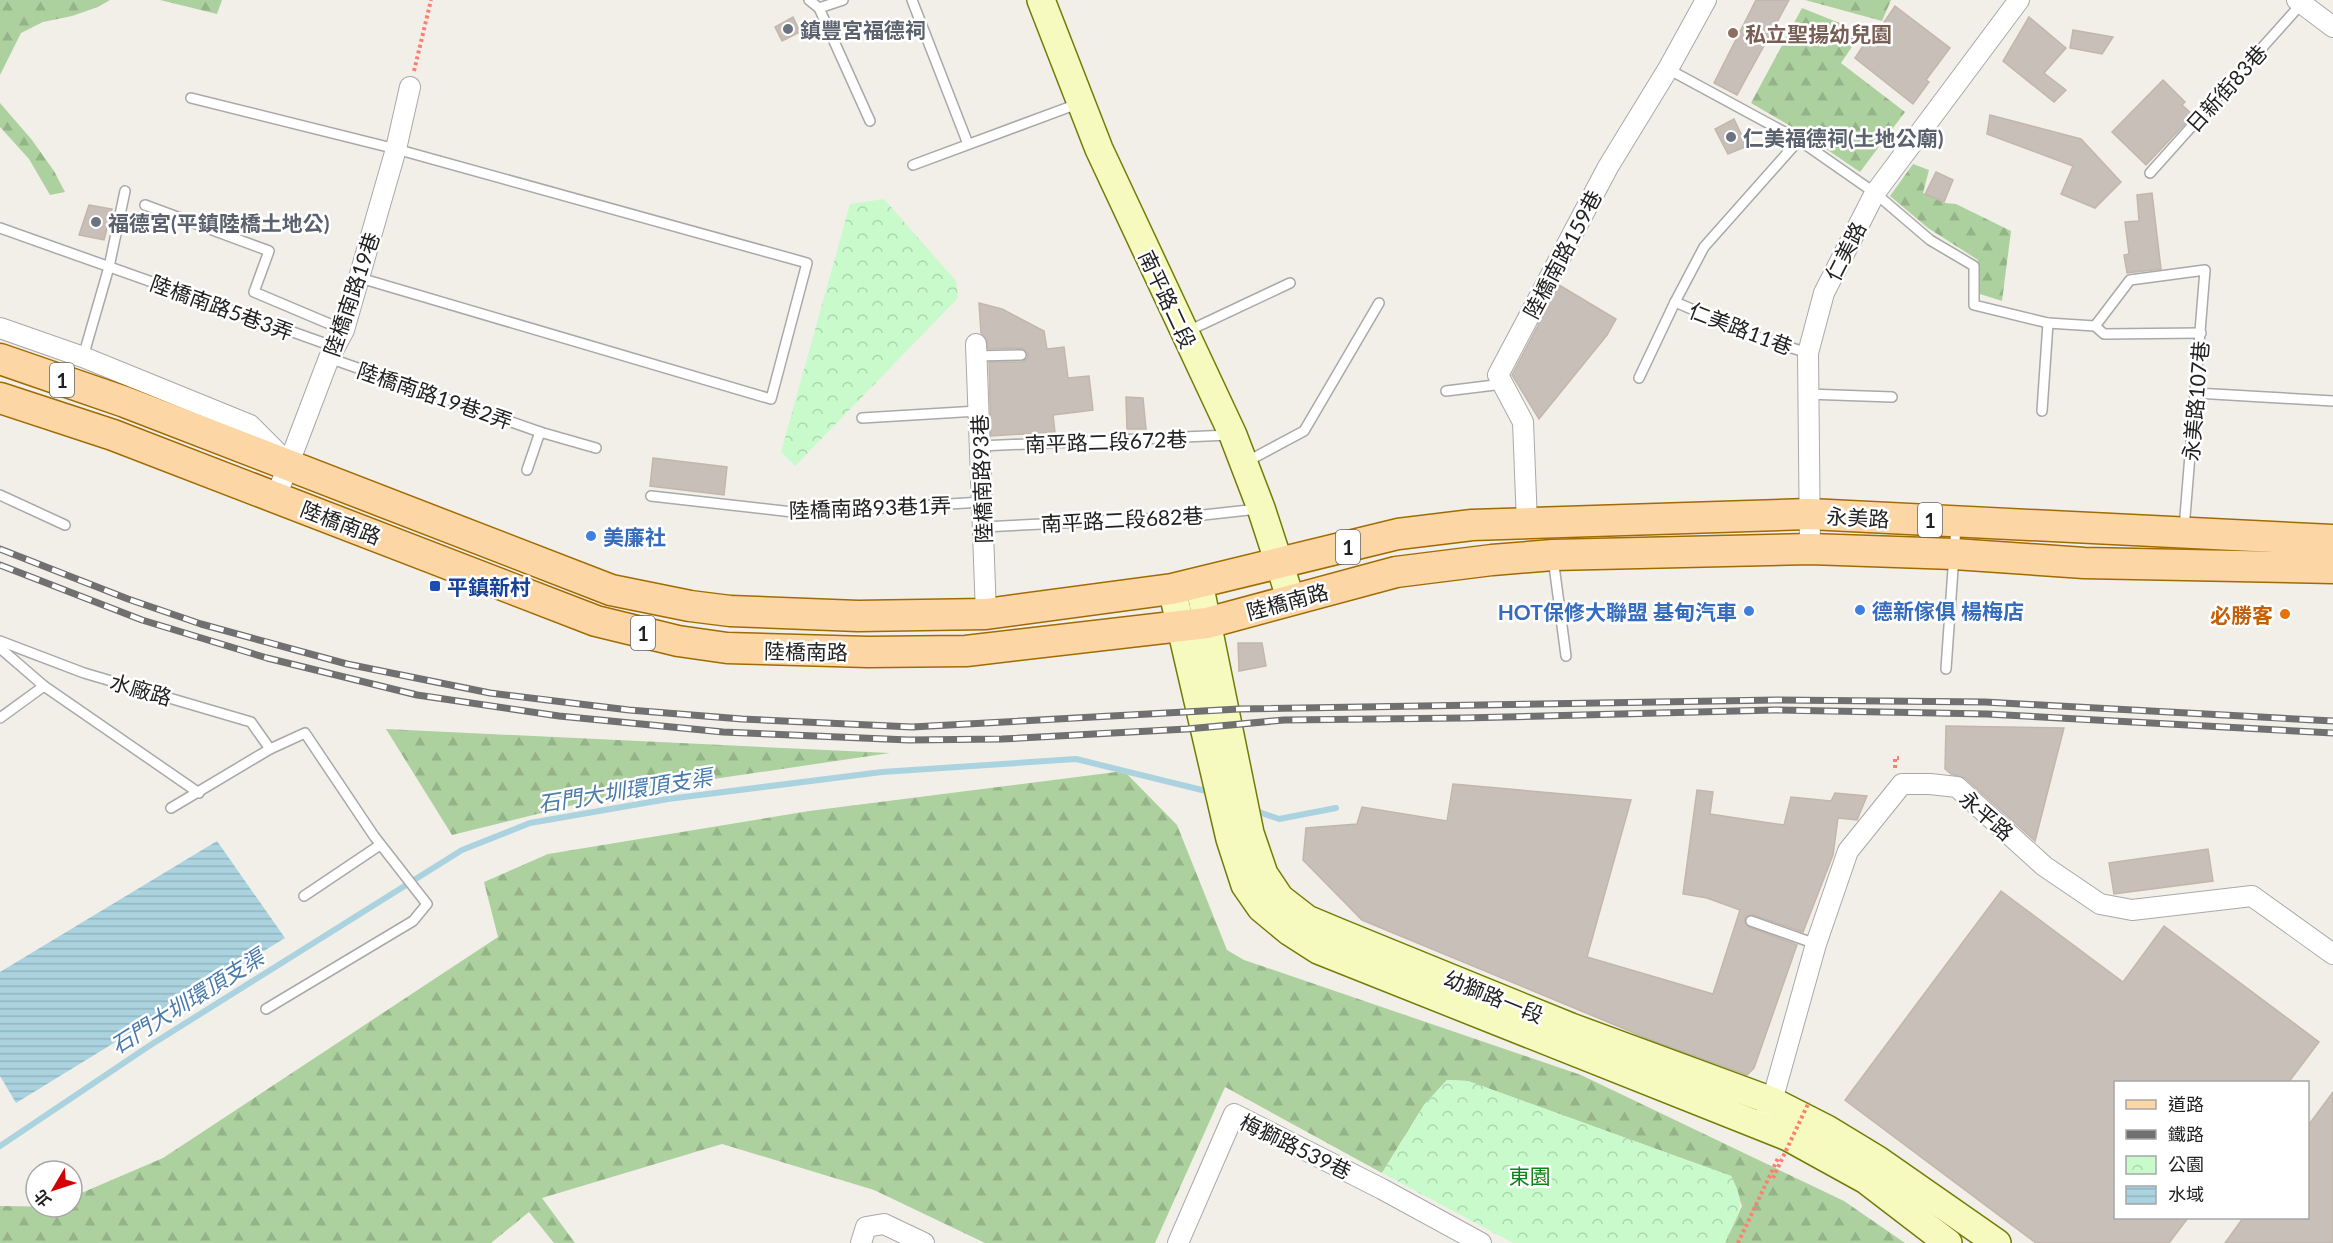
<svg xmlns="http://www.w3.org/2000/svg" width="2333" height="1243" font-family="Lato,'Noto Sans TC',sans-serif">
  <defs>
    <pattern id="forest-firs" width="22" height="20" patternUnits="userSpaceOnUse" patternTransform="scale(1.5)"><rect width="22" height="20" fill="#add19e"/><path d="M5 1l3.5 6h-7zM16 11l3.5 6h-7z" fill="#95b388"/></pattern>
    <pattern id="park-crowns" width="20" height="18" patternUnits="userSpaceOnUse" patternTransform="scale(1.5)"><rect width="20" height="18" fill="#c8facc"/><path d="M2 6a3 3 0 1 1 6 0M12 15a3 3 0 1 1 6 0" fill="none" stroke="#acd6af"/></pattern>
    <pattern id="water-rules" width="6" height="5" patternUnits="userSpaceOnUse" patternTransform="scale(1.5)"><rect width="6" height="5" fill="#aad3df"/><path d="M0 2.5h6" fill="none" stroke="#92b5bf"/></pattern>
  </defs>
  <rect width="100%" height="100%" fill="#f2efe9"/>
  <g fill="url(#forest-firs)">
    <polygon points="0,0 110,0 98,7 72,16 43,22 21,33 0,75"/>
    <polygon points="160,0 222,0 217,14"/>
    <polygon points="1805,0 1891,0 1882,21"/>
    <polygon points="1802,8 1862,32 1841,63 1905,112 1860,172 1804,134 1751,103"/>
    <polygon points="0,103 32,140 54,171 65,192 50,195 29,159 0,127"/>
    <polygon points="1913,164 1929,170 1923,193 1945,203 1956,204 2011,231 2002,301 1980,294 1978,260 1928,228 1890,196"/>
    <polygon points="386,729 890,753 626,792 452,835"/>
    <polygon points="1124,771 1177,825 1227,950 1244,960 1581,1075 1844,1201 1905,1243 1725,1243 1742,1206 1731,1176 1468,1081 1447,1080 1424,1105 1382,1173 1225,1087 1155,1243 985,1243 874,1190 722,1144 542,1198 575,1243 554,1243 529,1212 491,1243 0,1243 0,1206 72,1207 72,1197 163,1158 498,937 484,882 548,854 809,811"/>
  </g>
  <g fill="url(#park-crowns)">
    <polygon points="884,199 956,281 958,298 795,466 781,452 850,204"/>
    <path d="M1447,1080L1468,1081L1731,1176C1748,1207 1738,1213 1725,1243H1513L1382,1173L1424,1105Z"/>
  </g>
  <polygon fill="url(#water-rules)" points="217,841 285,938 16,1103 0,1076 0,972"/>
  <g fill="none" stroke-linecap="round" stroke-linejoin="round">
    <g stroke="#aad3df" stroke-width="6">
      <polyline points="1253,810 1279,819 1336,808"/>
      <polyline points="0,1146 149,1046 462,850 530,823 668,799 882,772 1076,759 1210,792"/>
    </g>
  </g>
  <g fill="#c7bfb8" stroke="#c4b6ab" stroke-width="1.5">
    <polygon points="1756,0 1789,0 1737,95 1714,83"/>
    <polygon points="1895,6 1950,48 1926,80 1929,82 1913,104 1855,58 1872,32 1876,34"/>
    <polygon points="793,17 800,32 782,41 775,27"/>
    <polygon points="2029,17 2066,48 2044,73 2066,90 2054,102 2003,61"/>
    <polygon points="2073,30 2113,37 2102,54 2070,48"/>
    <polygon points="2163,80 2185,102 2182,105 2193,115 2146,165 2112,132"/>
    <polygon points="1990,115 2081,139 2121,182 2095,208 2061,194 2073,166 1987,134"/>
    <polygon points="1734,119 1747,146 1728,154 1715,129"/>
    <polygon points="1936,172 1953,180 1944,202 1925,194"/>
    <polygon points="2152,193 2161,269 2127,273 2124,255 2129,254 2125,222 2139,221 2137,195"/>
    <polygon points="89,205 112,209 104,240 79,235"/>
    <polygon points="1559,285 1616,319 1607,335 1539,419 1512,375"/>
    <polygon points="979,303 1002,309 1044,331 1047,349 1064,347 1068,378 1089,376 1093,410 1053,415 1055,432 991,436 989,362 1022,362 1027,359 1028,354 1021,348 988,349 986,338 981,333"/>
    <polygon points="1126,397 1143,398 1146,429 1127,429"/>
    <polygon points="653,458 727,467 724,495 650,486"/>
    <polygon points="1238,643 1262,643 1266,666 1239,671"/>
    <polygon points="1946,726 2064,728 2035,841 1965,778 1951,774 1945,769"/>
    <polygon points="1453,784 1631,800 1587,957 1713,994 1740,910 1707,898 1683,894 1697,790 1713,792 1710,814 1784,825 1791,797 1831,801 1835,793 1867,796 1857,820 1838,818 1833,855 1803,932 1753,915 1749,915 1745,918 1745,923 1749,927 1797,945 1754,1068 1747,1075 1656,1042 1362,920 1303,860 1306,828 1357,824 1362,807 1447,821"/>
    <polygon points="2208,849 2213,881 2114,894 2109,863"/>
    <polygon points="2001,891 2123,982 2164,926 2319,1042 2288,1083 2115,1083 2115,1218 2188,1218 2169,1243 2036,1243 1845,1100"/>
    <polygon points="2333,1092 2333,1243 2225,1243 2243,1218 2307,1218 2307,1127"/>
  </g>
  <g fill="none" stroke-linecap="round" stroke-linejoin="round">
    <g stroke="#a9a9a9" stroke-width="12">
      <g id="lane">
        <polyline points="809,0 819,8 870,121"/>
        <polyline points="912,0 968,144"/>
        <polyline points="819,8 843,0"/>
        <polyline points="1668,69 1799,140 1875,193 1930,240 1974,266 1974,305 2048,323 2095,326 2130,280 2205,270 2184,529"/>
        <polyline points="191,98 396,149 807,263 771,399 360,278"/>
        <polyline points="913,165 1080,103"/>
        <polyline points="2150,173 2302,3"/>
        <polyline points="145,205 269,251 254,292 344,330"/>
        <polyline points="0,228 335,347"/>
        <polyline points="1675,302 1760,338 1808,353"/>
        <polyline points="2095,326 2104,334 2201,333"/>
        <polyline points="1186,332 1290,283"/>
        <polyline points="976,356 1021,355"/>
        <polyline points="83,357 109,267 125,191"/>
        <polyline points="329,358 540,432 596,448"/>
        <polyline points="1639,378 1675,302 1704,247 1799,140"/>
        <polyline points="1446,391 1503,384"/>
        <polyline points="2196,393 2333,401"/>
        <polyline points="1807,394 1892,397"/>
        <polyline points="2042,411 2048,323"/>
        <polyline points="862,418 978,411"/>
        <polyline points="980,446 1229,435"/>
        <polyline points="1246,462 1304,431 1379,303"/>
        <polyline points="527,470 540,432"/>
        <polyline points="0,495 65,525"/>
        <polyline points="651,496 801,513 982,502"/>
        <polyline points="983,527 1185,517 1258,509"/>
        <polyline points="1553,558 1566,656"/>
        <polyline points="0,641 84,673 251,722 270,749"/>
        <polyline points="0,648 44,686 199,793"/>
        <polyline points="1946,669 1956,526"/>
        <polyline points="0,718 44,686"/>
        <polyline points="171,808 270,749 305,733 374,836 427,904 413,921 266,1009"/>
        <polyline points="304,896 380,845"/>
        <polyline points="1751,921 1816,944"/>
      </g>
    </g>
    <g stroke="#a9a9a9" stroke-width="22">
      <g id="street">
        <polyline points="2297,0 2333,27"/>
        <polyline points="0,328 83,357 250,425 283,458"/>
        <polyline points="976,344 986,614"/>
        <polyline points="276,497 329,358 344,330 396,149 410,87"/>
        <polyline points="1527,523 1523,422 1498,375 1608,167 1668,69 1706,0"/>
        <polyline points="1810,549 1808,353 1824,293 1875,193 2019,0"/>
        <polyline points="1767,1112 1772,1101 1816,944 1848,851 1902,784 1930,784 1957,787 2044,866 2100,904 2132,910 2252,896 2333,954"/>
        <polyline points="861,1243 866,1227 884,1224 924,1243"/>
        <polyline points="1178,1243 1234,1114 1382,1189 1481,1243"/>
      </g>
    </g>
    <g stroke="#707d05" stroke-width="30">
      <g id="secondary">
        <polyline points="1041,0 1099,149 1233,435 1261,508 1291,600"/>
        <polyline points="1199,583 1250,833 1264,874 1280,898 1307,919 1338,932 1571,1027 1772,1101 1827,1129 1878,1160 1997,1243"/>
        <polyline points="1172,589 1230,839 1245,885 1261,908 1290,932 1318,950 1788,1137 1866,1180 1948,1243"/>
      </g>
    </g>
    <g stroke="#a06b00" stroke-width="33">
      <g id="primary">
        <polyline points="0,359 125,402 611,590 690,606 730,611 858,616 986,614 1172,589 1398,534 1472,525 1809,514 2333,540"/>
        <polyline points="0,398 113,435 596,621 678,641 727,648 868,652 966,651 1207,623 1396,572 1492,560 1553,555 1810,549 1954,554 2084,563 2333,568"/>
      </g>
    </g>
    <g stroke="#fa8072" stroke-width="4" stroke-dasharray="3 3" stroke-linecap="butt">
      <polyline points="414,71 431,0"/>
      <polyline points="1895,768 1895,758 1899,758"/>
      <polyline points="1738,1243 1779,1156"/>
    </g>
    <use href="#lane" stroke="#fff" stroke-width="9"/>
    <use href="#street" stroke="#fff" stroke-width="20"/>
    <use href="#secondary" stroke="#f7fabf" stroke-width="27"/>
    <use href="#primary" stroke="#fcd6a4" stroke-width="30"/>
    <g stroke="#707070" stroke-width="7">
      <g id="rail">
        <polyline points="0,549 128,599 201,624 347,664 490,693 629,710 742,719 912,727 1239,709 1776,700 1985,702 2333,721"/>
        <polyline points="0,565 142,620 267,658 417,695 559,716 723,732 909,740 1002,739 1187,729 1284,720 1464,718 1774,710 1987,714 2333,733"/>
      </g>
    </g>
    <use href="#rail" stroke="#fff" stroke-width="4.5" stroke-dasharray="14" stroke-linecap="butt"/>
    <polyline stroke="#fa8072" stroke-width="4" stroke-dasharray="3 3" stroke-linecap="butt" points="1773,1178 1809,1102"/>
  </g>
  <g fill="#6b7280" stroke="#fff" stroke-width="2">
    <circle cx="788" cy="29" r="6"/>
    <circle cx="1731" cy="137" r="6"/>
    <circle cx="96" cy="222" r="6"/>
  </g>
  <circle fill="#8d6e63" stroke="#fff" stroke-width="2" cx="1733" cy="33" r="6"/>
  <g fill="#3f7fe0" stroke="#fff" stroke-width="2">
    <circle cx="591" cy="536" r="6"/>
    <circle cx="1860" cy="610" r="6"/>
    <circle cx="1749" cy="611" r="6"/>
  </g>
  <rect fill="#1a4fb4" stroke="#fff" stroke-width="2" x="429" y="580" width="12" height="12" rx="3"/>
  <circle fill="#e8710a" stroke="#fff" stroke-width="2" cx="2285" cy="614" r="6"/>
  <g text-anchor="middle" dominant-baseline="central" stroke-width="5" stroke-linejoin="round" paint-order="stroke">
    <g fill="#fff" stroke="#646464" stroke-width="1.5">
      <rect x="50" y="363" width="24" height="34" rx="4.5"/>
      <rect x="1918" y="503" width="24" height="34" rx="4.5"/>
      <rect x="1336" y="530" width="24" height="34" rx="4.5"/>
      <rect x="631" y="616" width="24" height="34" rx="4.5"/>
    </g>
    <g font-size="20" font-weight="bold" fill="#222">
      <text x="62" y="380">1</text>
      <text x="1930" y="520">1</text>
      <text x="1348" y="547">1</text>
      <text x="643" y="633">1</text>
    </g>
    <g font-size="21" font-weight="bold" fill="#5b616d" stroke="#fff" text-anchor="start">
      <text x="800" y="29">鎮豐宮福德祠</text>
      <text x="1743" y="137">仁美福德祠(土地公廟)</text>
      <text x="108" y="222">福德宮(平鎮陸橋土地公)</text>
    </g>
    <g font-size="21" font-weight="bold" fill="#785e54" stroke="#fff" text-anchor="start">
      <text x="1745" y="33">私立聖揚幼兒園</text>
    </g>
    <g font-size="21" fill="#222" stroke="#fff">
      <text transform="translate(2226 88) rotate(-48)">日新街83巷</text>
      <text transform="translate(1845 251) rotate(-63)">仁美路</text>
      <text transform="translate(1562 254) rotate(-62)">陸橋南路159巷</text>
      <text transform="translate(351 294) rotate(-71)">陸橋南路19巷</text>
      <text transform="translate(1168 299) rotate(65)">南平路二段</text>
      <text transform="translate(222 307) rotate(20)">陸橋南路5巷3弄</text>
      <text transform="translate(1741 328) rotate(21)">仁美路11巷</text>
      <text transform="translate(435 395) rotate(19)">陸橋南路19巷2弄</text>
      <text transform="translate(2195 401) rotate(-85)">永美路107巷</text>
      <text transform="translate(1106 441) rotate(-2)">南平路二段672巷</text>
      <text transform="translate(981 479) rotate(-92)">陸橋南路93巷</text>
      <text transform="translate(870 507) rotate(-2)">陸橋南路93巷1弄</text>
      <text transform="translate(1858 517) rotate(3)">永美路</text>
      <text transform="translate(1122 519) rotate(-3)">南平路二段682巷</text>
      <text transform="translate(341 522) rotate(21)">陸橋南路</text>
      <text transform="translate(1287 601) rotate(-15)">陸橋南路</text>
      <text transform="translate(806 651) rotate(1)">陸橋南路</text>
      <text transform="translate(141 689) rotate(16)">水廠路</text>
      <text transform="translate(1987 815) rotate(41)">永平路</text>
      <text transform="translate(1494 996) rotate(22)">幼獅路一段</text>
      <text transform="translate(1296 1146) rotate(26)">梅獅路539巷</text>
    </g>
    <g font-size="21" font-weight="bold" fill="#366cbe" stroke="#fff" text-anchor="start">
      <text x="603" y="536">美廉社</text>
      <text x="1872" y="610">德新傢俱 楊梅店</text>
      <text x="1737" y="611" text-anchor="end">HOT保修大聯盟 基甸汽車</text>
    </g>
    <g font-size="21" font-weight="bold" fill="#164399" stroke="#fff" text-anchor="start">
      <text x="447" y="586">平鎮新村</text>
    </g>
    <g font-size="21" font-weight="bold" fill="#c56008" stroke="#fff" text-anchor="end">
      <text x="2273" y="614">必勝客</text>
    </g>
    <g font-size="21" fill="#0c8416" stroke="#fff">
      <text x="1530" y="1175">東園</text>
    </g>
    <g font-size="22" font-style="italic" fill="#4a7aab" stroke="#fff">
      <text transform="translate(625 790) rotate(-9)">石門大圳環頂支渠</text>
      <text transform="translate(187 1001) rotate(-32)">石門大圳環頂支渠</text>
    </g>
  </g>
  <rect x="2114" y="1081" width="195" height="138" fill="#ffffff" stroke="#a7a7a7" stroke-width="1.5"/>
  <rect x="2126" y="1100" width="30" height="9" fill="#fcd6a4" stroke="#a7a7a7" stroke-width="1.5"/>
  <text x="2168" y="1111" font-size="18" fill="#222222">道路</text>
  <rect x="2126" y="1130" width="30" height="9" fill="#707070" stroke="#a7a7a7" stroke-width="1.5"/>
  <text x="2168" y="1141" font-size="18" fill="#222222">鐵路</text>
  <rect x="2126" y="1156" width="30" height="18" fill="url(#park-crowns)" stroke="#a7a7a7" stroke-width="1.5"/>
  <text x="2168" y="1171" font-size="18" fill="#222222">公園</text>
  <rect x="2126" y="1186" width="30" height="18" fill="url(#water-rules)" stroke="#a7a7a7" stroke-width="1.5"/>
  <text x="2168" y="1201" font-size="18" fill="#222222">水域</text>
  <g transform="translate(54 1189) rotate(231)"><circle r="28" fill="#ffffff" stroke="#a7a7a7" stroke-width="1.5"/>
  <path d="M0-4.5L10 22L0 15L-10 22Z" fill="#d40000"/>
  <text y="-9" font-size="16" font-weight="bold" text-anchor="middle" fill="#222222">北</text>
  </g>
</svg>
